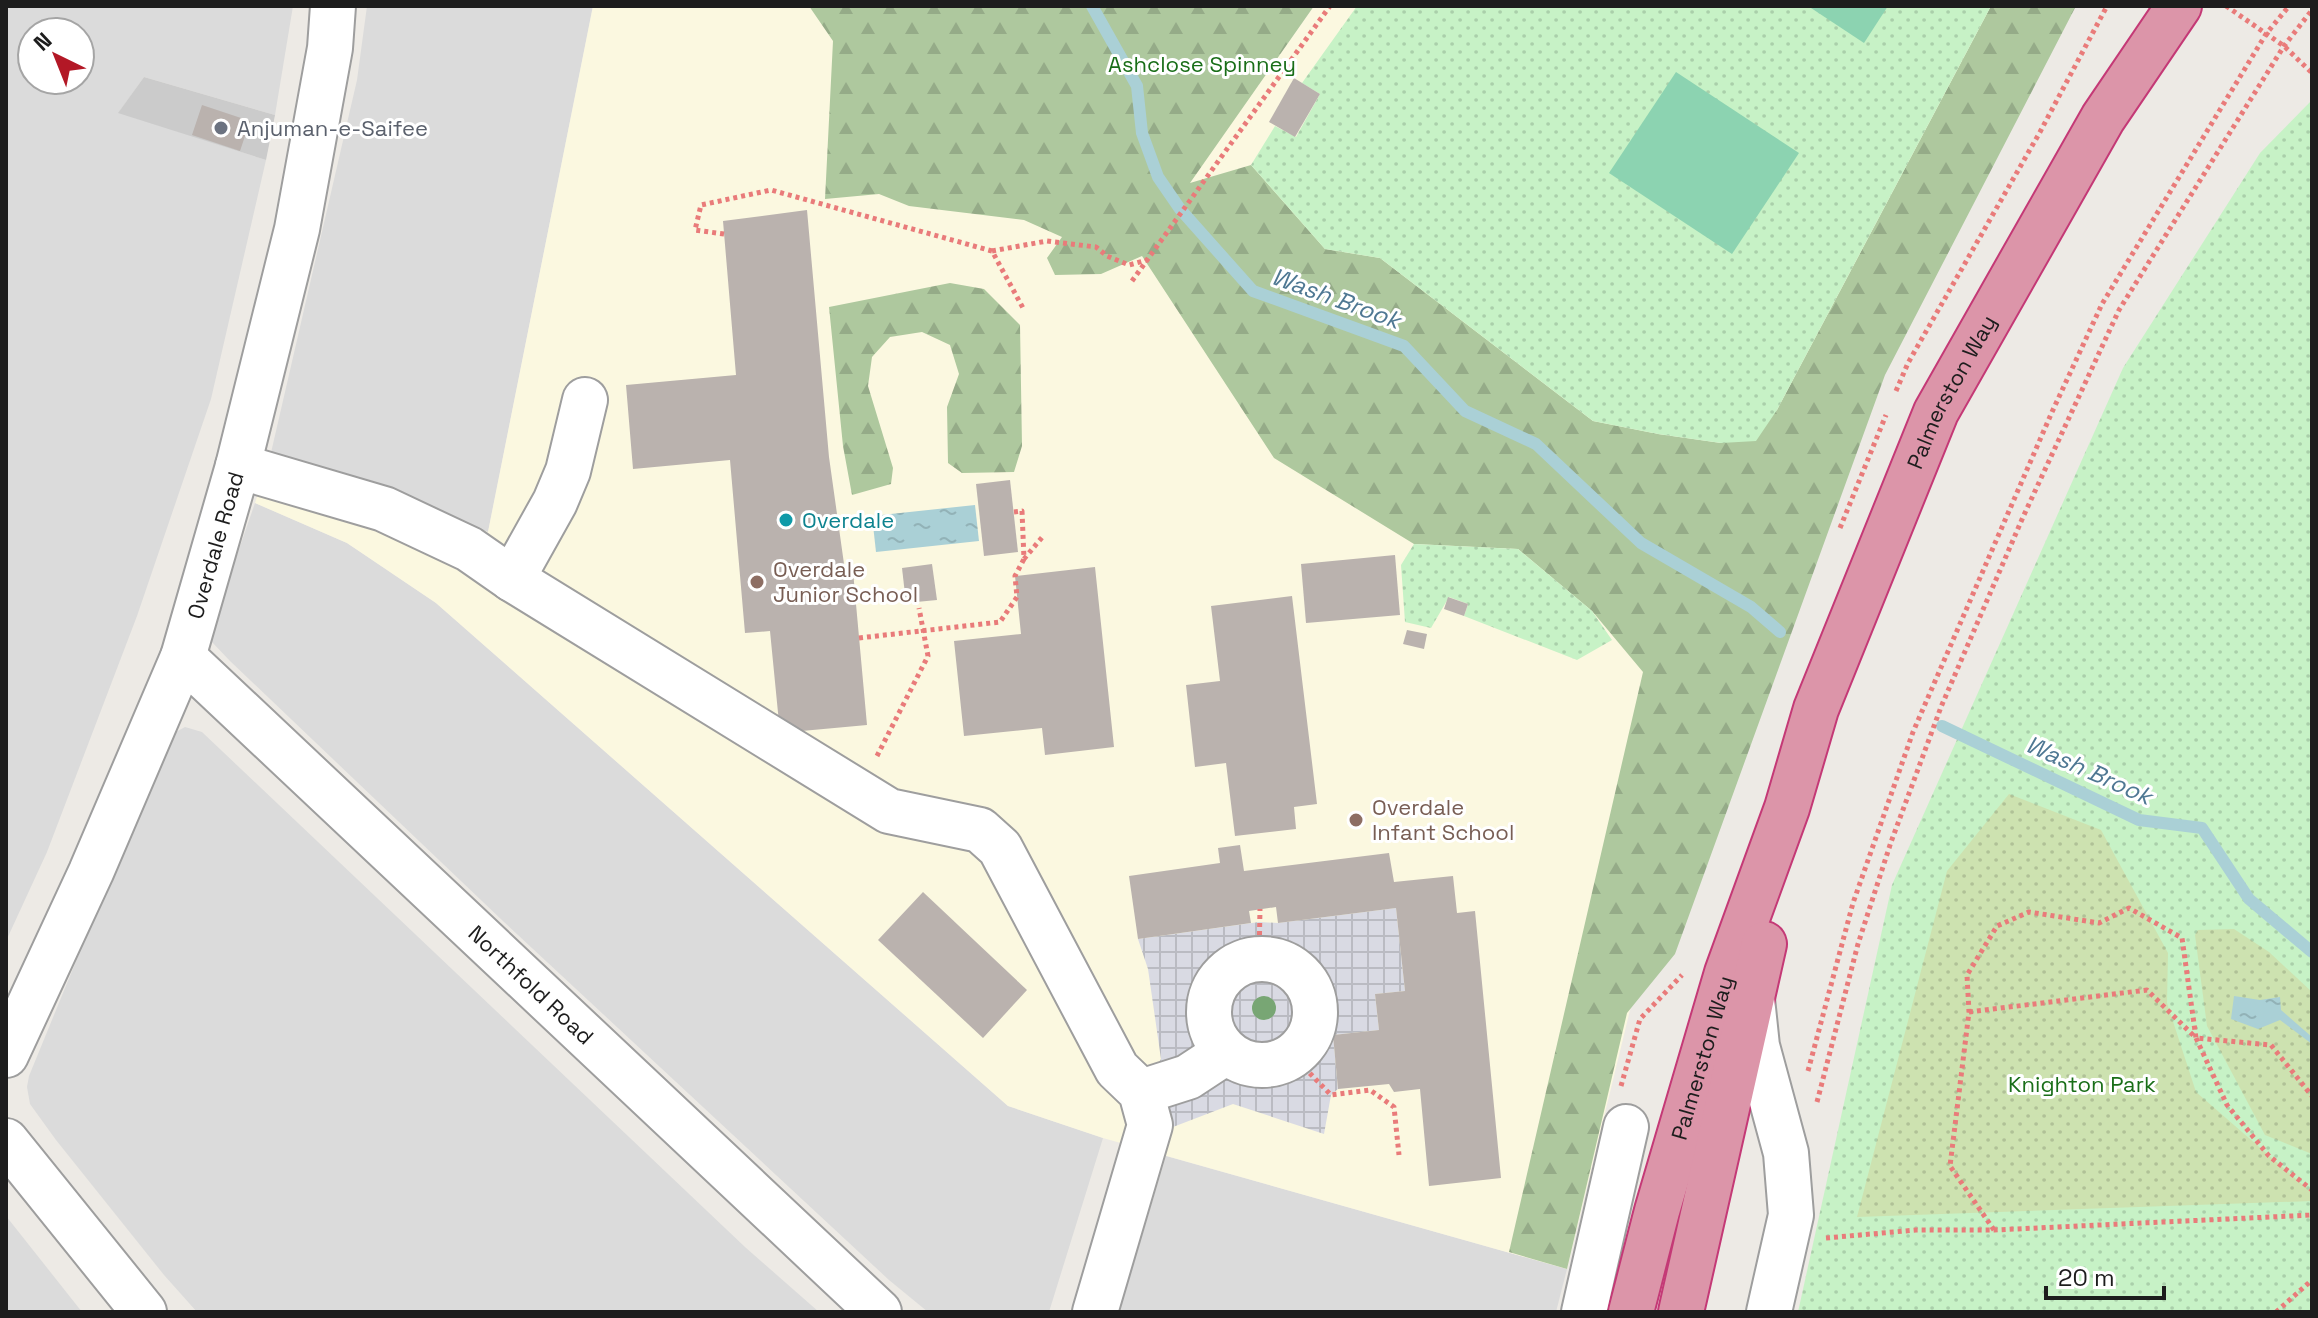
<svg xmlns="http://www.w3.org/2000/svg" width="2318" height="1318" font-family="'Space Grotesk',sans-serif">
  <defs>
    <pattern id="forest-firs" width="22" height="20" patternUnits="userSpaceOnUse" patternTransform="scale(2)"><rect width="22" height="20" fill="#aec89e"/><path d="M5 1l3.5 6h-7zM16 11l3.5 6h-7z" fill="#95ab88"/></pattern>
    <pattern id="park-dots" width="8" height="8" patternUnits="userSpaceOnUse" patternTransform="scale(2)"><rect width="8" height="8" fill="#c7f2c6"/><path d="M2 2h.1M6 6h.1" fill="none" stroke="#aacfaa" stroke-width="1.8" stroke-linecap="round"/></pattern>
    <pattern id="garden-dots" width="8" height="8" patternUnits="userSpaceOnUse" patternTransform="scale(2)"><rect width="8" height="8" fill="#cde2b0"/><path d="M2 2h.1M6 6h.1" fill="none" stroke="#b0c197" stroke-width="1.8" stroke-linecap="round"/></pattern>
    <pattern id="plaza-grid" width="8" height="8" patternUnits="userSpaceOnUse" patternTransform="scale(2)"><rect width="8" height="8" fill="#d9dae3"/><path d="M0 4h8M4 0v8" fill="none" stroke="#babbc2"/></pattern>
    <pattern id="water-ripples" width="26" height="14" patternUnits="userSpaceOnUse" patternTransform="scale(2)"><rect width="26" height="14" fill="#aad0d6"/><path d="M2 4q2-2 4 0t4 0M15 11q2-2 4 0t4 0" fill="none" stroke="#92b2b7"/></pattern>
  </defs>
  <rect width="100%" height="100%" fill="#edeae5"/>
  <g fill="#dbdbdb" fill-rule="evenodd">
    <path d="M6,6H293L275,115L144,77L119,112L266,160L211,399L137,616L47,852L6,941ZM32,32H80V80H32Z"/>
    <polygon points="367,6 593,6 488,532 270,457 357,80"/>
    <polygon points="255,503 347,543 436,603 1008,1106 1103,1138 1049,1312 928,1312 889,1280 504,922 230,661 211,641 212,627"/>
    <polygon points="185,727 202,732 745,1247 819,1312 197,1312 164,1275 56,1140 30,1104 27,1087 29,1076 165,744 174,733"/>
    <polygon points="1166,1156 1567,1269 1556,1312 1119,1312"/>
    <polygon points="6,1216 82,1312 6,1312"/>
  </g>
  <polygon fill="#fbf8e0" points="593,6 971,6 1189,183 1314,6 2071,6 1819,469 1640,969 1567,1269 1103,1138 1008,1106 436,603 347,543 255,503 270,457 488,532"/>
  <polygon fill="#cbcbcb" points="144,77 275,115 266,160 118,113"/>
  <g fill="url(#forest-firs)">
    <polygon points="809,6 1314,6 1190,183 1251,165 1325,249 1380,258 1593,421 1658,434 1721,443 1777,410 1991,6 2076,6 1885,375 1675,954 1627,1013 1567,1269 1509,1252 1643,672 1592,611 1518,549 1414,544 1274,458 1142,256 1101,274 1055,275 1047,258 1062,237 1024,220 909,206 879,194 825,199 833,41"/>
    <polygon points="950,283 984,289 1020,325 1022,446 1014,472 962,473 948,463 947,407 959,374 950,345 922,332 890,337 872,357 868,386 893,468 891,484 852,495 843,446 829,307"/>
  </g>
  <g fill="url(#park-dots)">
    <polygon points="1357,6 1991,6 1777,410 1756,441 1721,443 1658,434 1593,421 1380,258 1325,249 1251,165 1275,126 1296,137 1320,94 1302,83"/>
    <polygon points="2312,100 2312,1312 1798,1312 1892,885 2123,368 2260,153"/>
    <polygon points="1414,544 1518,549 1592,611 1612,640 1577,660 1464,616 1468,604 1449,597 1431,628 1405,622 1401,565"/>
  </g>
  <g fill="url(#garden-dots)">
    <polygon points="2009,794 2101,830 2168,953 2167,1003 2196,1092 2312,1193 2312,1201 1857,1217 1947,871"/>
    <polygon points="2234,929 2269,952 2312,992 2312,1154 2265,1135 2207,1026 2195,935 2198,930"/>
  </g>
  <g fill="#8cd3b1">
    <polygon points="1808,6 1888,6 1864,43"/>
    <polygon points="1676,72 1799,153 1732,254 1609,173"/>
  </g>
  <polygon fill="url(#plaza-grid)" points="1396,908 1405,991 1375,994 1379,1030 1333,1035 1338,1089 1331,1095 1324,1134 1233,1104 1173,1127 1150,1125 1141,1092 1161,1059 1148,969 1138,939 1259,922 1278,923"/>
  <g fill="url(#water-ripples)">
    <polygon points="975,505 979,541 876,552 872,516"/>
    <polygon points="2234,996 2260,1000 2280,997 2281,1010 2312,1037 2312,1044 2280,1020 2258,1029 2231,1019"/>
  </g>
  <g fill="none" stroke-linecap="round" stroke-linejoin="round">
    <g stroke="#aad0d6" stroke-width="12">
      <polyline points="1092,6 1137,86 1142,133 1158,177 1180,209 1253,291 1404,346 1465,411 1536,444 1641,543 1751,607 1780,632"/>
      <polyline points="1942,726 2139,820 2202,828 2249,899 2312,952"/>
    </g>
  </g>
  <g fill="#bab2ae">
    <polygon points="1294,78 1320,94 1295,137 1269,122"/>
    <polygon points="202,105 250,121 240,151 192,135"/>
    <polygon points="807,210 829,457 845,571 853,571 867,725 780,733 770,631 745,633 730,460 633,469 626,385 736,375 723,221"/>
    <polygon points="1010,480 1018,552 984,556 976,484"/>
    <polygon points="1395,555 1400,615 1306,623 1301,564"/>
    <polygon points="932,564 937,600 906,603 902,568"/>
    <polygon points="1095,567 1114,747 1045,755 1042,728 964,736 954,641 1021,634 1015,576"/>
    <polygon points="1292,596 1317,804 1294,807 1296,829 1235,836 1226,763 1195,767 1186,685 1220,681 1211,606"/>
    <polygon points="1448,597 1468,604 1464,616 1444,609"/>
    <polygon points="1407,630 1427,634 1424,649 1403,644"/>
    <polygon points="1240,845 1244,871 1389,853 1394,882 1453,876 1457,913 1475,911 1501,1178 1429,1186 1420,1089 1394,1092 1389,1084 1338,1089 1333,1035 1379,1030 1375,994 1405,991 1396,908 1278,923 1276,907 1249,911 1251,923 1138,939 1129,876 1220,863 1218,848"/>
    <polygon points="923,892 1027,990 983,1038 878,940"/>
  </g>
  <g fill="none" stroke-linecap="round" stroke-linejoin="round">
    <g stroke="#9e9e9e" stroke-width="48">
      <g id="minor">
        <polyline points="238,466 384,509 469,549 512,579 889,811 980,830 1000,848 1117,1069 1141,1092 1150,1125 1095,1312"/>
        <polyline points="512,579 555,502 568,471 585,400"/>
        <path id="s1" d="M183,657L879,1312"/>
        <circle cx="1262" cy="1012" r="53"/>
        <polyline points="1752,999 1757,1046 1786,1153 1791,1215 1769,1312"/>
        <path id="s2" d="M6,1055L91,872L183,657L238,466L297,229L330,48L333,6"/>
        <polyline points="1141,1092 1188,1077 1226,1052"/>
        <polyline points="6,1141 144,1312"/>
        <polyline points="1584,1312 1626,1127"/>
      </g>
    </g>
    <g stroke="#c43976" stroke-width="48">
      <g id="highway">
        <path id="s3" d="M1631,1312L1657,1211L1727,973L1787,808L1816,709L1936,412L2103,118L2179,6"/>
        <polyline points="1681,1312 1764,944"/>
      </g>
    </g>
    <g stroke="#e97b7a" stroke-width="5" stroke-dasharray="4 4" stroke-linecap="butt">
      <polyline points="2226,6 2284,46 2312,73"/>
      <polyline points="724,234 695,230 701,205 771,190 992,251 1023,308"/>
      <polyline points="992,251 1047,241 1096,247 1107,256 1129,265 1147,260"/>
      <polyline points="1132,281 1330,6"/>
      <polyline points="1896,391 1908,363 2040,132 2107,6"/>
      <polyline points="1014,512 1022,511 1024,559 1044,535"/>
      <polyline points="1840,528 1886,415"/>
      <polyline points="859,638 1000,622 1017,597 1015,576 1024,559"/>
      <polyline points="877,756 928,656 919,608"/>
      <polyline points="1259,959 1260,909"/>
      <polyline points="1969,1012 2147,990 2196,1038 2227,1105 2269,1156 2312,1190"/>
      <polyline points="1293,1056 1331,1095 1370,1090 1394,1107 1399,1155"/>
      <polyline points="1808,1071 1853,903 1913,732 2052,412 2102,304 2266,34 2289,6"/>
      <polyline points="1621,1086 1640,1019 1682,975"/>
      <polyline points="1817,1102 1858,944 1891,842 1941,707 2023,517 2119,310 2284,46 2312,10"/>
      <polyline points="1994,1230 1950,1166 1969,1012 1967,975 1997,926 2029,912 2099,923 2129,908 2182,938 2196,1038 2271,1045 2312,1096"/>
      <polyline points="1826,1238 1916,1230 1994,1230 2312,1215"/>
      <polyline points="2276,1312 2312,1280"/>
    </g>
    <use href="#minor" stroke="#fff" stroke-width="44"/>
    <use href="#highway" stroke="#dc95a9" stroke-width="44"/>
  </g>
  <circle fill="#78a674" cx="1264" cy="1008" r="12"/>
  <circle fill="#6b7280" stroke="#fff" stroke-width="3" cx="221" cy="128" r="8"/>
  <circle fill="#0f9aa8" stroke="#fff" stroke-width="3" cx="786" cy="520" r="8"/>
  <g fill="#8d6e63" stroke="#fff" stroke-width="3">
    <circle cx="757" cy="582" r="8"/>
    <circle cx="1356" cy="820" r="8"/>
  </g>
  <g text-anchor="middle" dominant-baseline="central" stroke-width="6" stroke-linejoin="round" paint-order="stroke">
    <g font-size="22" fill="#196e18" stroke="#fff">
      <text x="1202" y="64">Ashclose Spinney</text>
      <text x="2082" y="1084">Knighton Park</text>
    </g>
    <g font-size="22" fill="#5b616d" stroke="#fff" text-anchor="start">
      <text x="237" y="128">Anjuman-e-Saifee</text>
    </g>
    <g font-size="22" fill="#1d1d1d" stroke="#fff">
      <text stroke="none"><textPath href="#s3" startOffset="976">Palmerston Way</textPath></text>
      <text stroke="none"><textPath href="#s2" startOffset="552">Overdale Road</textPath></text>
      <text stroke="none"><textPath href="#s1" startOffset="478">Northfold Road</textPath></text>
      <text stroke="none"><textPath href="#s3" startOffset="264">Palmerston Way</textPath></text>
    </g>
    <g font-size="22" fill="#0d838f" stroke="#fff" text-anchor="start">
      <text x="802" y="520">Overdale</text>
    </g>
    <g font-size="22" fill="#785e54" stroke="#fff" text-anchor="start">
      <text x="773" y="569">Overdale<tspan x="773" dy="25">Junior School</tspan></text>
      <text x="1372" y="807">Overdale<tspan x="1372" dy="25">Infant School</tspan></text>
    </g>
    <g font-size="24" font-style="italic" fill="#4f7893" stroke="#fff">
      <text transform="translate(1336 298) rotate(20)">Wash Brook</text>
      <text transform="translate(2089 770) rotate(24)">Wash Brook</text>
    </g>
  </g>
  <rect width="2318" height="1318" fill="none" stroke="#1d1d1d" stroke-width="16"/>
  <g transform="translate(56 56) rotate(317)"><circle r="38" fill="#ffffff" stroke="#a5a5a5" stroke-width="2"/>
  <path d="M0-6L14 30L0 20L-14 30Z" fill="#b31826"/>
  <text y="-12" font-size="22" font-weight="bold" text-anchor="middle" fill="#1d1d1d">N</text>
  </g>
  <path d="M2046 1286v12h118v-12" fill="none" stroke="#1d1d1d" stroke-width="4"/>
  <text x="2058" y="1286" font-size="24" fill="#1d1d1d" stroke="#ffffff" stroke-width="6" paint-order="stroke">20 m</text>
</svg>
